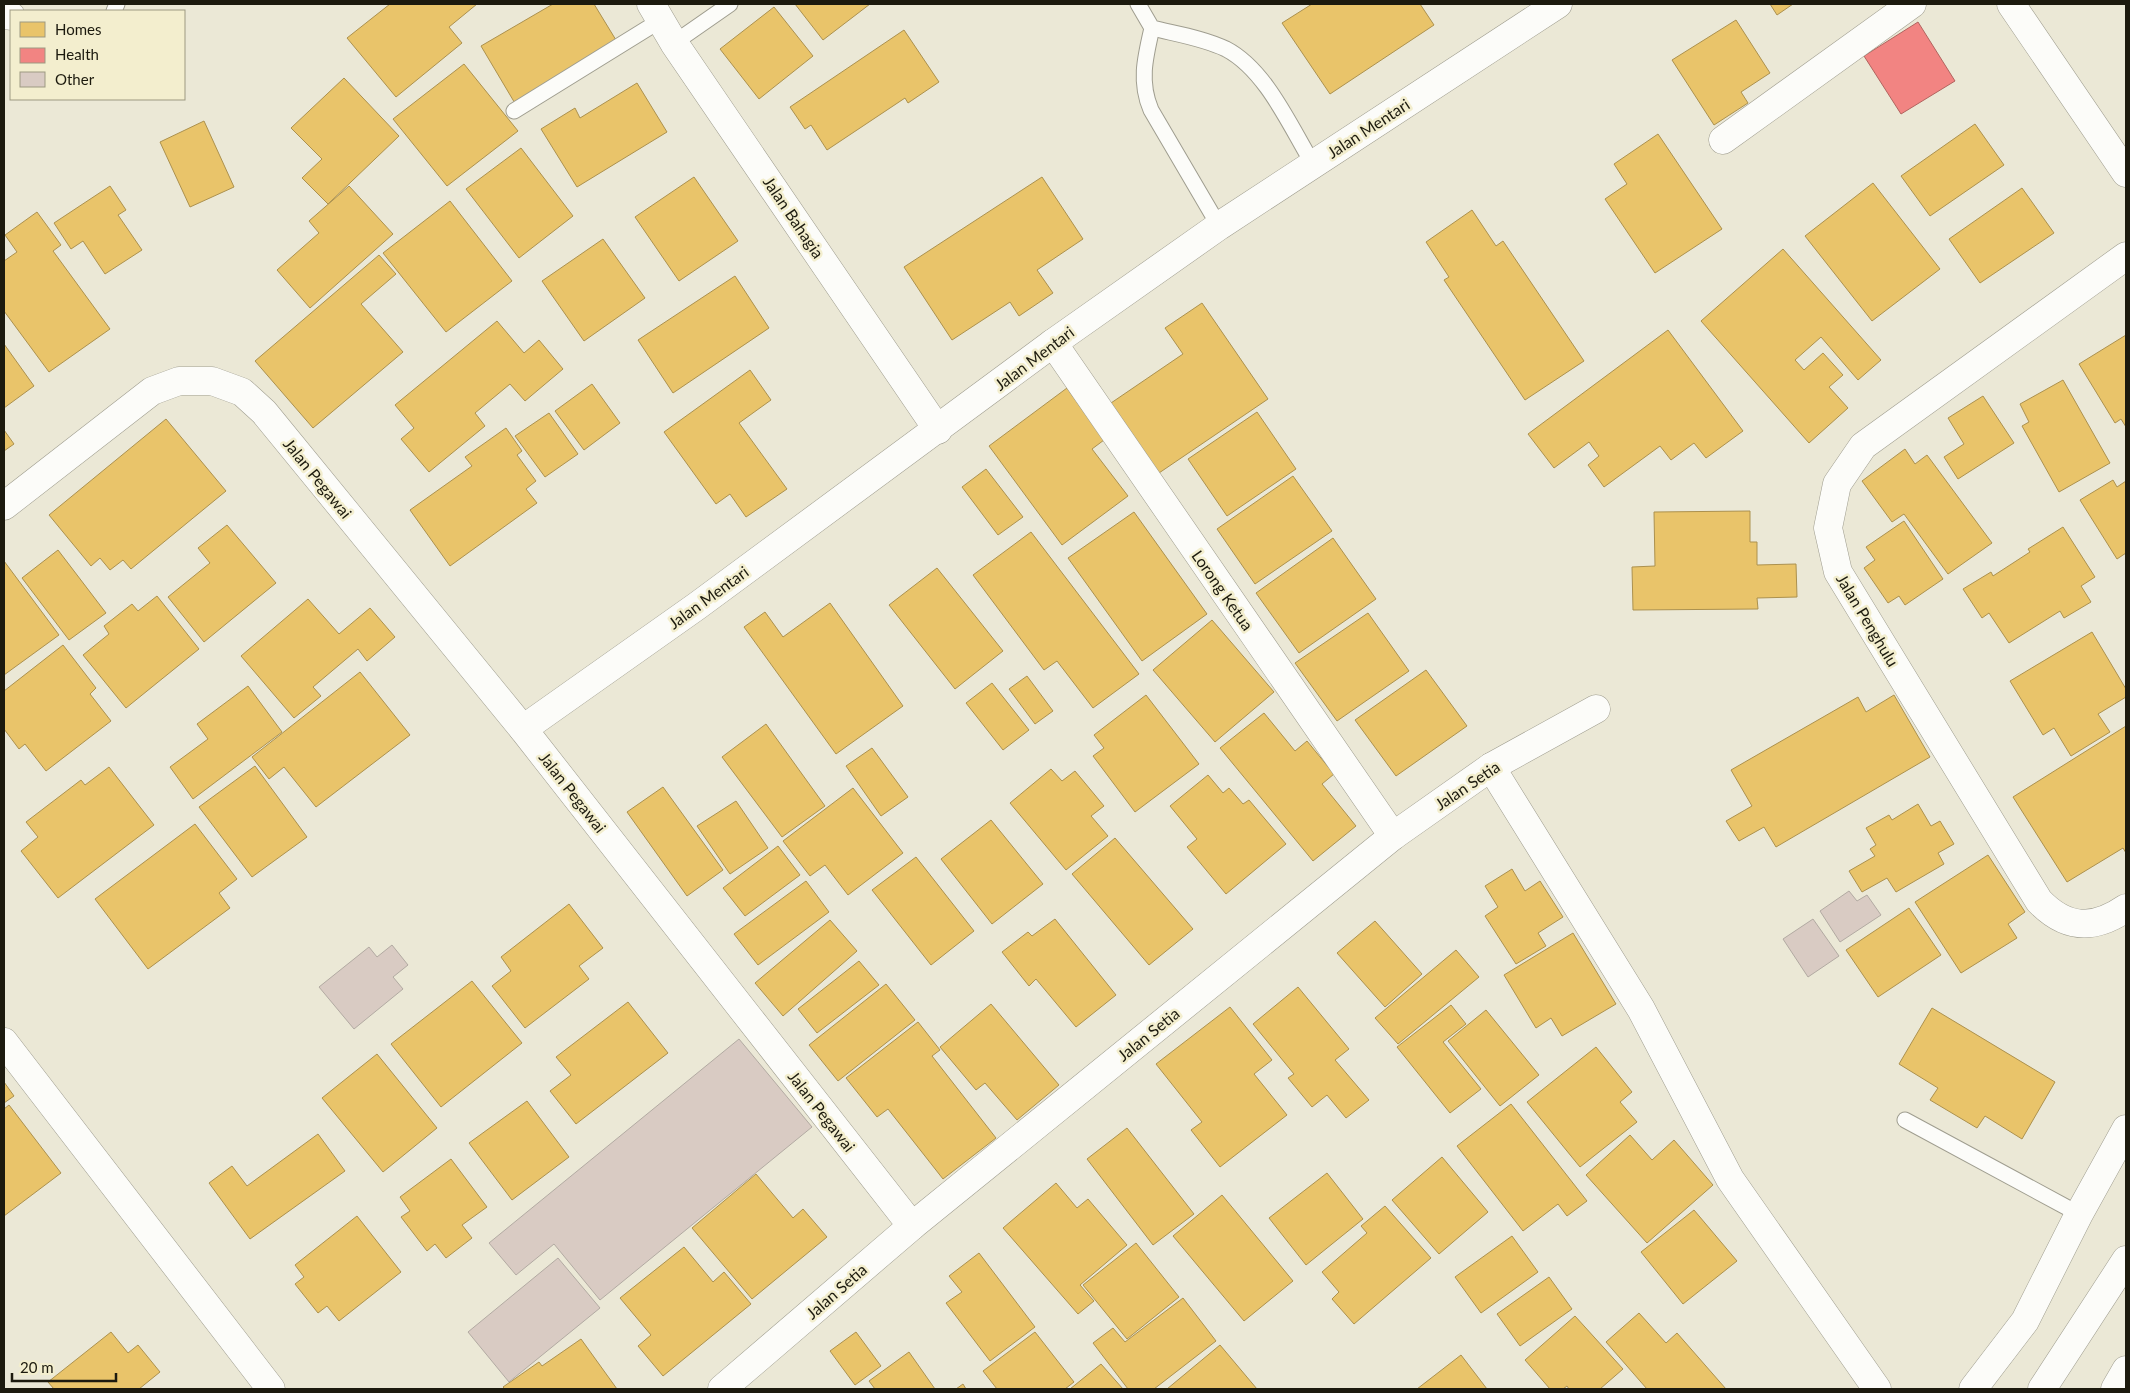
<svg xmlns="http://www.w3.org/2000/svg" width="2130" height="1393" font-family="Lato,sans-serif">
  <rect width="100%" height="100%" fill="#ebe8d6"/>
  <g fill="#e9c46a" stroke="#ac914e">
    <polygon points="390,4 477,4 449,27 462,43 396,97 347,38"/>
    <polygon points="553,4 594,4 619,45 516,105 481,46"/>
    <polygon points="795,4 870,4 823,40"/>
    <polygon points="1312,4 1420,4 1434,25 1330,94 1282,23"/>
    <polygon points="1770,4 1793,4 1777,15"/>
    <polygon points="774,7 813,56 759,99 720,49"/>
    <polygon points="1736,20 1770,73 1741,92 1748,103 1714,125 1672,60"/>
    <polygon points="904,30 939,82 908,103 905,98 827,150 811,125 805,129 790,107"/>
    <polygon points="464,64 518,131 447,186 393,119"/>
    <polygon points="344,78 399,136 328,204 302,178 322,159 291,128"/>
    <polygon points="637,83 667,132 577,187 541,129 575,108 580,118"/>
    <polygon points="204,121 234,187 190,207 160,142"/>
    <polygon points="1975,124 2004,165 1930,216 1901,176"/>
    <polygon points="1658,134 1722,229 1655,273 1605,199 1627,184 1614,164"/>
    <polygon points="521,148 573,216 519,258 466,189"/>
    <polygon points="694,177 738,241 679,281 635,217"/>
    <polygon points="1042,177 1083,239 1037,270 1053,293 1019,316 1010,302 952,340 904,267"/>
    <polygon points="1873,183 1940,269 1872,321 1805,236"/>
    <polygon points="110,186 126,210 118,215 142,250 105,274 83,241 71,249 54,223"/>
    <polygon points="349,186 393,234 310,308 277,270 319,233 309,221"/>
    <polygon points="2022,188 2054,233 1980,283 1949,239"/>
    <polygon points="450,201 512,281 446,332 383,253"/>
    <polygon points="1472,210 1496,246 1503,241 1584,361 1525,400 1444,280 1449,277 1426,242"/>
    <polygon points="37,212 61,245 53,251 110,329 49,372 4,311 4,261 17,252 5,235"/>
    <polygon points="603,239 645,298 584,341 542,281"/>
    <polygon points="1783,249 1881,360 1858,380 1821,337 1795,360 1804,370 1823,353 1843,375 1829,387 1848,408 1809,443 1701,321"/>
    <polygon points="379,255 396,274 361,304 403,352 313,428 255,361"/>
    <polygon points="735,276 769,328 673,393 638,340"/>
    <polygon points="1202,303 1268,399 1159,473 1111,403 1183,354 1165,328"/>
    <polygon points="497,321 524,353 539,340 563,369 525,401 510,384 475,413 485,426 429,472 401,439 414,428 395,405"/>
    <polygon points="1668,330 1743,431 1706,458 1694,443 1671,460 1660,446 1604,487 1588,465 1599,456 1589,442 1554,468 1528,434"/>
    <polygon points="2126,335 2126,427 2121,419 2115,423 2079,364"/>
    <polygon points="4,344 34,386 4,408"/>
    <polygon points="750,370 771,400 739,423 787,489 746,517 730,494 716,504 664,432"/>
    <polygon points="2063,380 2110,463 2059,492 2022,426 2029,422 2020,404"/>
    <polygon points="592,384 620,423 584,450 555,411"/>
    <polygon points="1067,388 1104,440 1092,449 1128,496 1062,545 989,446"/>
    <polygon points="1983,396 2014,443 1958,479 1944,457 1964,444 1948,418"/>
    <polygon points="1257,412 1296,469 1227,516 1188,459"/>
    <polygon points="549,413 578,454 545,477 515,436"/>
    <polygon points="166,419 226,491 131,569 123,560 110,570 100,558 91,566 49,515"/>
    <polygon points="506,428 522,451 517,455 536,481 526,489 537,503 450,566 410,510 472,466 465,457"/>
    <polygon points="4,430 14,444 4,451"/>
    <polygon points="1905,449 1915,464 1927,455 1992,543 1948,574 1904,514 1892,522 1862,481"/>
    <polygon points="986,469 1023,517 998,535 962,487"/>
    <polygon points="1293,476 1332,531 1255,584 1217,529"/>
    <polygon points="2113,480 2117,487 2126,481 2126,553 2117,559 2080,500"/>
    <polygon points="1750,511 1750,542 1757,542 1757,565 1796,564 1797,597 1757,598 1758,609 1633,610 1632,567 1655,566 1654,512"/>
    <polygon points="1134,512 1207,614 1142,661 1068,558"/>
    <polygon points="1904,521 1943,579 1905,605 1899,596 1888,603 1864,568 1875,560 1866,547"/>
    <polygon points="227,525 276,583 204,642 168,597 210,563 198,548"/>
    <polygon points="2063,527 2095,577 2081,586 2091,602 2064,618 2060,611 2009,643 1989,613 1982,618 1963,589 1991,572 1993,576 2030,552 2028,549"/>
    <polygon points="1031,532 1139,674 1093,708 1057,661 1044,670 973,575"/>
    <polygon points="1333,538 1376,599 1299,653 1256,593"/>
    <polygon points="58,550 106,613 69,640 22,578"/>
    <polygon points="4,561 59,635 4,675"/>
    <polygon points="937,568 1003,651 955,689 889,605"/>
    <polygon points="157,596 199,649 126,708 83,655 109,634 104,626 132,604 138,611"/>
    <polygon points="308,599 339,634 370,608 395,637 367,661 358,649 313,687 321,696 294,718 241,656"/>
    <polygon points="830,603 903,706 836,754 744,627 765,612 783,637"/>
    <polygon points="1368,613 1409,671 1337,721 1295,663"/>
    <polygon points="1212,620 1274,692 1215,742 1153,670"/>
    <polygon points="2092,632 2126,689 2126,697 2098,714 2110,732 2071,756 2054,728 2043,735 2010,681"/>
    <polygon points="63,645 96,688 90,694 111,721 46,771 25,744 19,749 4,729 4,691"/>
    <polygon points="1426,670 1467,726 1396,776 1355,720"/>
    <polygon points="360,672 410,735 316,807 284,767 269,779 252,757"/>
    <polygon points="1027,676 1053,711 1035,724 1009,689"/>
    <polygon points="992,683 1029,730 1003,750 966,703"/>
    <polygon points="248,686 282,732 193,799 170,767 208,739 197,724"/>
    <polygon points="1146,695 1199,764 1135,812 1093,756 1104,748 1094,735"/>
    <polygon points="1894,695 1930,757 1776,847 1764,827 1739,841 1726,821 1752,806 1731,770 1858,697 1866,712"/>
    <polygon points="1264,713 1295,751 1307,741 1334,774 1322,784 1356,826 1313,861 1220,748"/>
    <polygon points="766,724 825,806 782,837 722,757"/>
    <polygon points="2126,726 2126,853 2123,848 2067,882 2013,797"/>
    <polygon points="872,748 908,797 881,816 846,766"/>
    <polygon points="255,766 307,837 252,877 199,807"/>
    <polygon points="109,767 154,825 58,898 21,851 38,837 26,822 81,780 85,785"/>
    <polygon points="1051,769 1062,781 1075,771 1104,806 1091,816 1108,836 1066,870 1010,803"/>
    <polygon points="1208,775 1223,793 1229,788 1243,804 1249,800 1286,844 1226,894 1187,847 1197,839 1170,806"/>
    <polygon points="663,787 723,870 687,896 627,812"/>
    <polygon points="853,788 903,853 848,895 825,865 810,876 783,841"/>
    <polygon points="736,801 768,848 730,874 697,826"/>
    <polygon points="1918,804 1931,826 1940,821 1954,844 1938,853 1944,864 1896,892 1887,878 1862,892 1849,871 1875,856 1870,849 1876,845 1866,828 1889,815 1892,820"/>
    <polygon points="991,820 1043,884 992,924 941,859"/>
    <polygon points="195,824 237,879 219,893 230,908 148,969 95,899"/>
    <polygon points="1115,838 1193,929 1149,965 1072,874"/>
    <polygon points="778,846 800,875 745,916 723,888"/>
    <polygon points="1988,855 2025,912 2008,924 2017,938 1961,973 1915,902"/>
    <polygon points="916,857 974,931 931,965 872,890"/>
    <polygon points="1512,869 1525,891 1540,881 1563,917 1538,933 1546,946 1516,964 1485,916 1498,907 1485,886"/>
    <polygon points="806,881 829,912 758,965 734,934"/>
    <polygon points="569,904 603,948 579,966 589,979 525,1028 492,986 511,971 501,957"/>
    <polygon points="1909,908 1941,955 1878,997 1846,950"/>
    <polygon points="1055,919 1116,995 1076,1027 1036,979 1029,986 1002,952 1028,932 1032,936"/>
    <polygon points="830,920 857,951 783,1016 755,983"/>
    <polygon points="1375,921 1422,974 1385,1007 1337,953"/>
    <polygon points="1573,933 1616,1004 1562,1036 1551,1018 1536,1028 1504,975"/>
    <polygon points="1456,950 1479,977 1398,1044 1375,1018"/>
    <polygon points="859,961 879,985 817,1033 798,1009"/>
    <polygon points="472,981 522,1043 441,1107 391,1044"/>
    <polygon points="886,984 915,1020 838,1081 809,1045"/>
    <polygon points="1298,987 1349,1049 1335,1060 1369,1100 1346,1118 1327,1095 1312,1107 1288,1078 1294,1074 1253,1024"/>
    <polygon points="628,1002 668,1053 576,1124 550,1091 571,1075 556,1057"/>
    <polygon points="991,1004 1059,1085 1017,1120 985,1083 976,1090 940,1047"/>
    <polygon points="1451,1005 1466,1024 1443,1042 1481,1089 1450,1113 1397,1047"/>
    <polygon points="1230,1007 1272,1060 1254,1074 1287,1115 1220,1167 1191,1130 1202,1122 1156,1064"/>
    <polygon points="1932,1008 2055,1082 2022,1139 1985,1116 1977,1128 1930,1100 1938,1088 1899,1064"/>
    <polygon points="1486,1010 1539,1075 1500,1106 1448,1041"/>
    <polygon points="918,1022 940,1050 932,1056 996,1138 943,1179 888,1109 877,1117 846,1078"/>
    <polygon points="1596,1047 1632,1092 1620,1102 1637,1122 1580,1167 1527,1102"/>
    <polygon points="377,1054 437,1128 383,1172 322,1098"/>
    <polygon points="4,1082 14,1096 4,1103"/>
    <polygon points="527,1101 569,1157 512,1200 469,1143"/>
    <polygon points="1511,1104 1587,1201 1567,1216 1558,1204 1523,1231 1457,1146"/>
    <polygon points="9,1105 61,1173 4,1216 4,1109"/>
    <polygon points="1127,1128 1194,1214 1153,1245 1087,1159"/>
    <polygon points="318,1134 345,1171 250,1239 209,1183 232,1166 247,1186"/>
    <polygon points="1630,1135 1652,1160 1674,1140 1713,1185 1647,1243 1586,1175"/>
    <polygon points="1442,1157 1488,1212 1439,1254 1392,1200"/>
    <polygon points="451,1159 487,1207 462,1225 472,1238 446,1258 435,1244 427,1251 401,1217 410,1211 400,1197"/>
    <polygon points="1327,1173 1363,1219 1306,1265 1269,1218"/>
    <polygon points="756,1174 793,1218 803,1209 827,1237 752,1299 692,1228"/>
    <polygon points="1056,1183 1077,1208 1088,1199 1127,1245 1080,1285 1094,1301 1078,1314 1003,1228"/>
    <polygon points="1222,1195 1293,1281 1244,1321 1173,1236"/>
    <polygon points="1385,1206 1431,1258 1354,1324 1332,1299 1339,1292 1322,1272 1367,1233 1361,1226"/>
    <polygon points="1694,1210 1737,1261 1683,1304 1641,1252"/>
    <polygon points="357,1216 401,1272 339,1321 327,1306 318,1313 295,1284 304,1277 295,1265"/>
    <polygon points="1512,1236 1538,1272 1481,1313 1455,1277"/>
    <polygon points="1136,1243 1179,1297 1127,1339 1083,1285"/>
    <polygon points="684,1247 713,1282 724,1272 751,1304 663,1376 638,1346 651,1335 620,1298"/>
    <polygon points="979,1253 1035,1327 990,1361 946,1303 962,1292 949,1276"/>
    <polygon points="1549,1277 1572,1309 1520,1346 1497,1314"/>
    <polygon points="1183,1298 1216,1341 1154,1389 1128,1389 1093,1343 1113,1328 1125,1342"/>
    <polygon points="1639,1313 1666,1343 1677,1333 1726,1389 1647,1389 1606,1342"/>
    <polygon points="1575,1316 1623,1369 1600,1389 1569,1389 1567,1386 1563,1389 1550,1389 1525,1360"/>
    <polygon points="111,1332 128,1353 138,1345 160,1372 139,1389 54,1389 48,1382"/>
    <polygon points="856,1332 881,1366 855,1385 830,1351"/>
    <polygon points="1035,1332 1074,1382 1065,1389 997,1389 983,1371"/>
    <polygon points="581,1339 617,1389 505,1389 503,1387 539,1362 542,1366"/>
    <polygon points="1220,1345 1257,1389 1167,1389"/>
    <polygon points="909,1352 935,1389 875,1389 869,1381"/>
    <polygon points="1461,1355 1487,1389 1417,1389"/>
    <polygon points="1101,1364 1123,1389 1070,1389"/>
    <polygon points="963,1384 966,1389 956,1389"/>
  </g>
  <polygon fill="#f28482" stroke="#b2645f" points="1918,22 1955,81 1901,114 1864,56"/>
  <g fill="#d9cbc3" stroke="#b2aaa2">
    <polygon points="1849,891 1857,901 1867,895 1881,915 1840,942 1820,911"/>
    <polygon points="1813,919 1839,956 1808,977 1783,939"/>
    <polygon points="392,945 408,965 393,977 403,989 354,1029 319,987 369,947 377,957"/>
    <polygon points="739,1039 812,1127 600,1300 554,1244 516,1275 489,1243"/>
    <polygon points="558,1258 600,1308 509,1382 468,1332"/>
  </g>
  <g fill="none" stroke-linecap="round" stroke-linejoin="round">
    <g stroke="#9f9d8f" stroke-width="17">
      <g id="lane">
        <path d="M1138,4L1152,28C1176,34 1203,38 1226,49C1266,70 1290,126 1313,164"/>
        <polyline points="114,11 117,4"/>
        <path d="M1152,28C1145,58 1139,82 1151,110L1219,226"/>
        <polyline points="674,43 730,4"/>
        <polyline points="514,111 661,20"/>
        <polyline points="1905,1120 2079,1214"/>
      </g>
    </g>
    <g stroke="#9f9d8f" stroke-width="29">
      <g id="street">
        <polyline points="651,4 674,43 938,430"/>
        <polyline points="2011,4 2126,173"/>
        <polyline points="4,15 11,16"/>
        <polyline points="1723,140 1912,4"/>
        <path d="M2126,256L1863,446L1837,484L1828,528L1838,572L2039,901C2067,930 2094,930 2126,908"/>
        <polyline points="1053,343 1393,836"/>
        <polyline points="4,506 152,391 179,381 212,381 242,392 264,412 523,729 912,1226"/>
        <polyline points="523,729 697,606 1053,343 1219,226 1558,4"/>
        <polyline points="1491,767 1641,1009 1730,1179 1877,1389"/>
        <polyline points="4,1042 271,1389"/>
        <polyline points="722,1389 912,1226 1393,836 1491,767 1596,709"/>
        <polyline points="1973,1389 2025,1321 2079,1214 2126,1129"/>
      </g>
    </g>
    <g stroke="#9f9d8f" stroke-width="29">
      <g id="highway">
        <polyline points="2042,1389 2126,1260"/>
        <polyline points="2115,1389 2126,1370"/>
      </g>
    </g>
    <use href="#lane" stroke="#fcfcf9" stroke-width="15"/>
    <use href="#street" stroke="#fcfcf9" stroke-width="28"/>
    <use href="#highway" stroke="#fcfcf9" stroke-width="28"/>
  </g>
  <g text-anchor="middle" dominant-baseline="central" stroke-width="5" stroke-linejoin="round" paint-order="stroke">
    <g font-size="16" fill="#1c1a0e" stroke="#f3eece">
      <text transform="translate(1368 128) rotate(-33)">Jalan Mentari</text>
      <text transform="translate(794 217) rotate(56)">Jalan Bahagia</text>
      <text transform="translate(1034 358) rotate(-37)">Jalan Mentari</text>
      <text transform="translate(318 478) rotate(51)">Jalan Pegawai</text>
      <text transform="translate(1223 590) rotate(55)">Lorong Ketua</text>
      <text transform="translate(708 597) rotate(-36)">Jalan Mentari</text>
      <text transform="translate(1868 620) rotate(59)">Jalan Penghulu</text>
      <text transform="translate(1467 785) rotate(-34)">Jalan Setia</text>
      <text transform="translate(573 792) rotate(52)">Jalan Pegawai</text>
      <text transform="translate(1148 1034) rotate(-39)">Jalan Setia</text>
      <text transform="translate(822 1111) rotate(52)">Jalan Pegawai</text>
      <text transform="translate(836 1291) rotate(-41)">Jalan Setia</text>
    </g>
  </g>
  <rect width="2130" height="1393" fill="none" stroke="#1c1a0e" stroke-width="10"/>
  <rect x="10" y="10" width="175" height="90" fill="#f3eece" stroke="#9d9981"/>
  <rect x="20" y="22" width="25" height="15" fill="#e9c46a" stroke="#9d9981"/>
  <text x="55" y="35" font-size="15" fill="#1c1a0e">Homes</text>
  <rect x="20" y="48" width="25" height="15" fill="#f28482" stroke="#9d9981"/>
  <text x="55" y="60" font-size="15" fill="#1c1a0e">Health</text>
  <rect x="20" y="72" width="25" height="15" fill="#d9cbc3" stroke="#9d9981"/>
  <text x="55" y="85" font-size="15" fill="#1c1a0e">Other</text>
  <path d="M12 1373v8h104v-8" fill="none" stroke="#1c1a0e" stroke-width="2.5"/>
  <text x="20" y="1373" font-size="15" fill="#1c1a0e" stroke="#f3eece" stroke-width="4" paint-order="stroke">20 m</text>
</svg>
